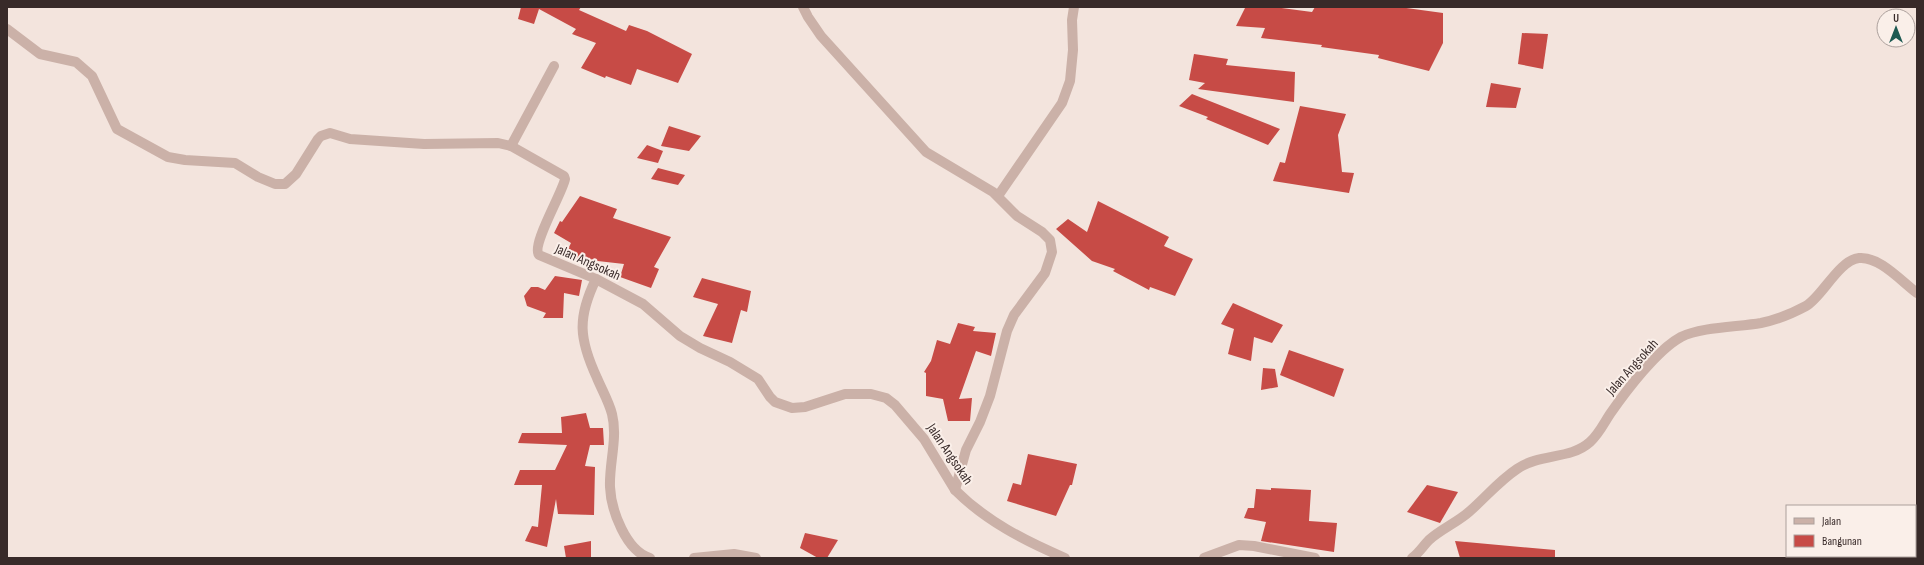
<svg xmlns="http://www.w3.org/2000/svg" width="1924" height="565" font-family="'Sofia Sans Condensed',sans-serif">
  <rect width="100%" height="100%" fill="#f3e4dd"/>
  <g fill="#c74b46">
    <polygon points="521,7 581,7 579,10 626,31 629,25 647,31 692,54 678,83 637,69 631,85 606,76 605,78 581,68 596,43 572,34 576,29 539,9 534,24 518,19"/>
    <polygon points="1274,7 1312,12 1315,7 1399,7 1443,13 1443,43 1429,71 1378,58 1379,55 1321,47 1322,45 1261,38 1265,28 1236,26 1245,8"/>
    <polygon points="1522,33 1548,34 1543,69 1518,64"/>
    <polygon points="1194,54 1228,59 1226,65 1295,72 1294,102 1198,89 1205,83 1189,80"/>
    <polygon points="1491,83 1521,88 1516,108 1486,107"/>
    <polygon points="1192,94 1280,129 1268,145 1206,119 1208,117 1179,106"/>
    <polygon points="1300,106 1346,114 1338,135 1342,172 1354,173 1349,193 1273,181 1280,162 1285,163"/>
    <polygon points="669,126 701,136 689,151 661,146"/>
    <polygon points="647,145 663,151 658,163 637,158"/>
    <polygon points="658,168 685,175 678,185 651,179"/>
    <polygon points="580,196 617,209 613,218 671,237 654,267 659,269 651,288 620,277 624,264 589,260 588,264 565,255 571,243 554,233 560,221 562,222"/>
    <polygon points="1098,201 1169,237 1164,246 1193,259 1175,296 1150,287 1149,290 1113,271 1115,269 1092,261 1056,229 1068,219 1087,232"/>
    <polygon points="555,276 582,280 579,296 564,293 563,318 543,318 546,313 527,306 524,296 531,287 538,287 545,290"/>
    <polygon points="702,278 751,291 747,312 741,310 732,343 703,336 718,304 693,297"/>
    <polygon points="1233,303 1283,325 1272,343 1254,337 1251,361 1228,354 1234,329 1221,324"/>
    <polygon points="958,323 975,327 973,331 996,333 991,356 976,351 959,399 972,398 970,421 948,421 943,399 926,396 926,373 924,372 931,361 937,340 950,344"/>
    <polygon points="1289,350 1344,369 1334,397 1280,375"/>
    <polygon points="1263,368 1275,369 1278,387 1261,390"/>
    <polygon points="586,413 590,428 603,428 604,445 590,445 585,466 595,467 594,515 558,514 556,499 547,547 525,541 532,526 538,527 542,485 514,485 520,470 555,470 567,445 518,443 522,433 562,433 561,417"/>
    <polygon points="1028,454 1077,464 1072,485 1070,485 1056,516 1007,501 1013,483 1021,485"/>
    <polygon points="1427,485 1458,492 1440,523 1407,512"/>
    <polygon points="1271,488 1311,490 1309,521 1337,523 1334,552 1261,541 1266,522 1244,518 1248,508 1254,508 1256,489 1271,490"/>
    <polygon points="805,533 838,540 827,558 818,558 800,548"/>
    <polygon points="591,541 591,558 566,558 564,546"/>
    <polygon points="1455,541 1555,550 1555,558 1460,558"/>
  </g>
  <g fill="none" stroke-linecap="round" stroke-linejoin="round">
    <g stroke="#cbb1a8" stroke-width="10">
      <polyline points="803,7 808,17 821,36 926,152 993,192 1017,216 1042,232 1050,240 1052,252 1045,273 1014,315 1007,331 990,396 980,422 966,450 955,490"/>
      <path d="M7,29L40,54L76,62L92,76L117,129L168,157L185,160L235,163L258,177L275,184H285L296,174L318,139L321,136L330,133L350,139L424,144L498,143L511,146L564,176L565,179C562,194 531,245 539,255L596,279L643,304L680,336L700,348L730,362L758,379L770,397L775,402L792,408L805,407L845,394H871L886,398L895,405L924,439L955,490C986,521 1025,541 1065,558"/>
      <polyline points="511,146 554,66"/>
      <polyline points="998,196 1062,103 1070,81 1073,50 1072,20 1074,7"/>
      <path d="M596,279C577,318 579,339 597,378C602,390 609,402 612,414C618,438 609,463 610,487C611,510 626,551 650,558"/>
      <polyline points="694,558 734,554 756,558"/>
      <polyline points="1204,558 1239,545 1254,546 1315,558"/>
      <path d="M1412,558C1419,553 1423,546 1429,540C1441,529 1458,522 1470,511C1486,497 1499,481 1517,469C1540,453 1570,460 1590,442C1599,434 1604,423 1610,414C1626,391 1657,350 1681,337C1701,327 1738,327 1761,323C1776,320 1793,313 1806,306C1822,297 1839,260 1859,258C1879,256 1901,281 1917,293"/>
    </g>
  </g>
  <g text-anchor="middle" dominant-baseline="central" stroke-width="4" stroke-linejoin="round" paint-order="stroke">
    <g font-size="14" fill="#382a29" stroke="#faefe9">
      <text transform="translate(588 262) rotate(24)">Jalan Angsokah</text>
      <text transform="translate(1632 367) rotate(-48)">Jalan Angsokah</text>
      <text transform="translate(950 454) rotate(56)">Jalan Angsokah</text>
    </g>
  </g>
  <rect width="1924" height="565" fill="none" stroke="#382a29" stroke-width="16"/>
  <rect x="1786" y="505" width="130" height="52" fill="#faefe9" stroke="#aca09c"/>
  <rect x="1794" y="518" width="20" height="6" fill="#cbb1a8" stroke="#aca09c"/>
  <text x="1822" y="525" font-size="12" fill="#382a29">Jalan</text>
  <rect x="1794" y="535" width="20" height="12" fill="#c74b46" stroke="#aca09c"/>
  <text x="1822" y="545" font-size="12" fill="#382a29">Bangunan</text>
  <g transform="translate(1896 28)"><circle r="19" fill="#faefe9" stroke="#aca09c"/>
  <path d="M0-3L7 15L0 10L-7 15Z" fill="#1d5a52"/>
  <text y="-6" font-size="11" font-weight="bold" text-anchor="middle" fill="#382a29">U</text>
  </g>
</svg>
